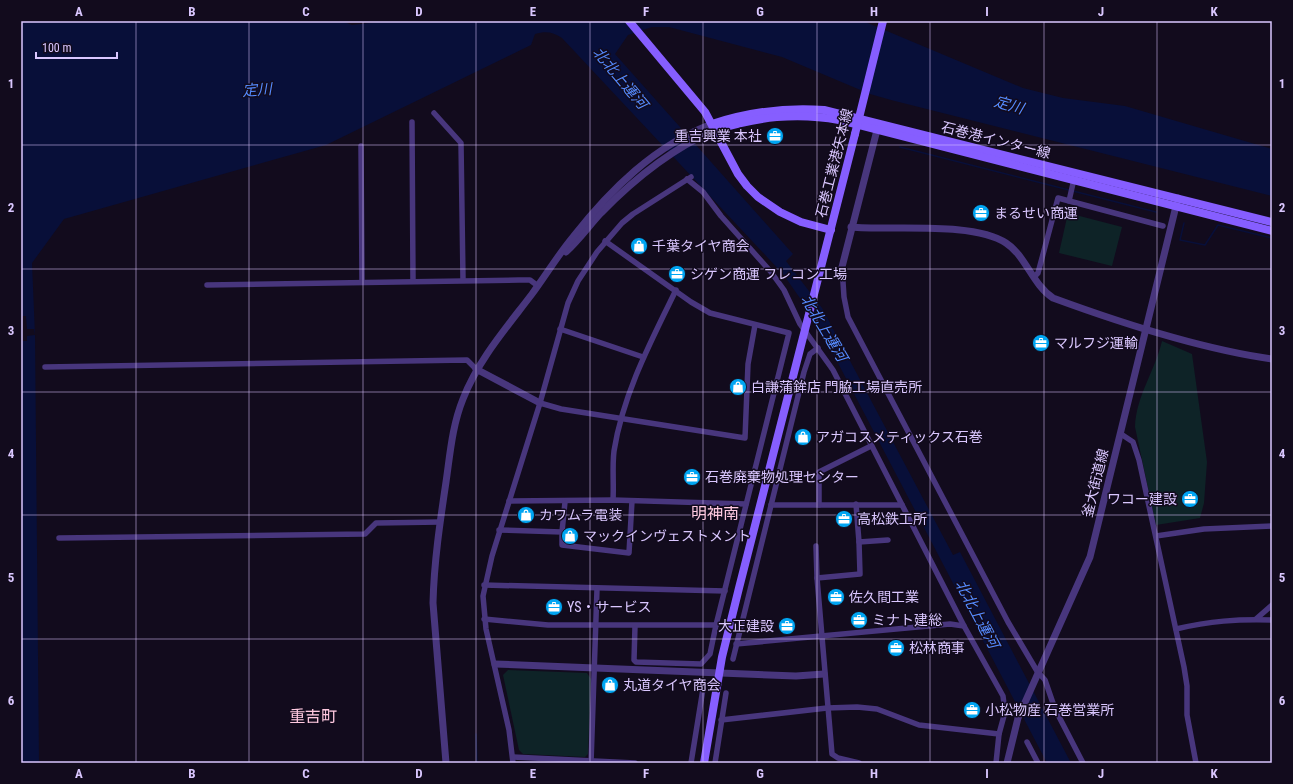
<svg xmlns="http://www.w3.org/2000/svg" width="1293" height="784" font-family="'Roboto Condensed','Noto Sans JP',sans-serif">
  <rect width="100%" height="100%" fill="#120b1d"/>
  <g fill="#0e2327">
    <polygon points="1068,213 1122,227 1112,266 1059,253"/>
    <path d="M1162,341L1192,354L1207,462L1204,503L1200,518L1156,525L1135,427C1136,396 1155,371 1162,341Z"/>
    <polygon points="508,670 587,673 591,679 588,754 585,757 523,754 519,750 503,675"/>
  </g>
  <path fill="#080f39" d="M21,21H342L352,25L386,21H863L1023,88L1063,98L1125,106L1272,149V196L891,100L870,94L782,57L684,31L669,27H652L628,35L615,54L793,254L786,261L822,308L953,555L960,552L1071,763H1047L816,321L783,274L562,38C553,32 546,31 535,34L531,45L326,145L64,219L32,263L35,335L39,763H21Z"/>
  <polygon fill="#120b1d" points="21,316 26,316 27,329 34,329 35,335 27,336 27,341 21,341"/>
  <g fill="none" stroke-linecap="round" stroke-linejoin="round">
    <g stroke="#080f39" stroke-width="1.5">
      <polyline points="900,147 1069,190"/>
      <polyline points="1073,191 1156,212"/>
      <polyline points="1184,223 1180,240 1205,245 1218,225 1272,238"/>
      <polyline points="476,734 477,763"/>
    </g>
    <g stroke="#48367d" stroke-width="5.5">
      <polyline points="434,113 461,143 463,279"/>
      <polyline points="412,122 413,280"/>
      <polyline points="361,146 362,281"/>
      <polyline points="687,179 703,192 721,216 771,272 784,290 800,324 833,370 964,626 1003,696 1005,712 999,734 996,763"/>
      <polyline points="1069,201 1074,179"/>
      <polyline points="605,241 691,302 710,313 789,333 716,625 710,654 701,664 636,662 634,660 635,626"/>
      <polyline points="842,267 844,297 848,317 1008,622 1037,671 1045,680 1055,709 1083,763"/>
      <polyline points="1034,277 1038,273 1058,198 1163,226"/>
      <polyline points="207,285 519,280 530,280 538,286"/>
      <polyline points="560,329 643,357"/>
      <polyline points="45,367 467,360 476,369"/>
      <polyline points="540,403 561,409 745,438 748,364 755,325"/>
      <polyline points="1121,434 1133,442 1139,460 1184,667 1187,686 1187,715 1196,763"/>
      <path d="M613,500C614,484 612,467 614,451C623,394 651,341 676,290"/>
      <polyline points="509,501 613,500 746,504"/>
      <polyline points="856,504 859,542 888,540"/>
      <polyline points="771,505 902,505"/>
      <polyline points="819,505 819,472 871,446"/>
      <polyline points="499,530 562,532 562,545 629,553 632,501"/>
      <polyline points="562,532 565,502"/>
      <polyline points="1156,536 1204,529 1272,526"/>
      <polyline points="59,538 365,534 376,523 440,522"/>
      <polyline points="816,546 817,578 860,574 859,542"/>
      <polyline points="817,578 832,754 838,758 859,763"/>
      <polyline points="484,585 725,591"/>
      <polyline points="484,619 548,625 716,625"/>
      <polyline points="1256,619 1272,605"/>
      <path d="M1176,629C1210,621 1237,619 1272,620"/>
      <polyline points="736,644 950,624 964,626"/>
      <polyline points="733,659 804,372 810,354 818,348"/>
      <polyline points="721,720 827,708 857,707 877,709 919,725 999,734"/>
      <polyline points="1027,742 1038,763"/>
      <polyline points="513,757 635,763"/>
      <polyline points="513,763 509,730 486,629 483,596 492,556 540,403 568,303 578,281 597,252 622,223 633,214 691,177"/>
      <polyline points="591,763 597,589"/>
      <polyline points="691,763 703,689"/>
      <polyline points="715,763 726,693"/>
    </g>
    <g stroke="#48367d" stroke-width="7">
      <path d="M851,227C891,231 973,221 1006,243C1026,256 1032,284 1053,298C1121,323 1201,349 1272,359"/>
      <path d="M566,252C579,240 589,226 601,213C634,179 671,149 715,130"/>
      <polyline points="842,267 877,130"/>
      <polyline points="476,369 540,403"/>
      <polyline points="495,664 796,676 824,674"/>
      <path d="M446,763L433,603C434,562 440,522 446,482C450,455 452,426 463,399C478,360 507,327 532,294C546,275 558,255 573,237C610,190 655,145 712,124"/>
      <polyline points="1007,763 1018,718 1090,557 1178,198"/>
    </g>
    <g stroke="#865eff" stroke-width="8">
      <polyline points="629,21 705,112 738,174 747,186 758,197 780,212 801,222 831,230"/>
      <path d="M712,124C749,112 785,107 824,110L1272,222"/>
      <path d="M715,130C757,117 796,112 839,120L1272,231"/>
      <polyline points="704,763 722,657 739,588 855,134"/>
    </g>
    <polyline stroke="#865eff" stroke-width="8" points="855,134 883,21"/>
  </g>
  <path fill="none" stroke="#dac7ff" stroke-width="1" stroke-opacity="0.55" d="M136,21V763M249,21V763M363,21V763M476,21V763M590,21V763M703,21V763M817,21V763M930,21V763M1044,21V763M1157,21V763M21,145H1272M21,269H1272M21,392H1272M21,515H1272M21,639H1272"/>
  <defs>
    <g id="office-disc" transform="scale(0.9)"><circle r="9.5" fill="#00a5f2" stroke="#120b1d"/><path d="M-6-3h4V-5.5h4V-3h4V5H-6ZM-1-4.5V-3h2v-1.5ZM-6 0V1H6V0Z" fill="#fff"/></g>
    <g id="shop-disc" transform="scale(0.9)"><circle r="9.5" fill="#00a5f2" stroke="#120b1d"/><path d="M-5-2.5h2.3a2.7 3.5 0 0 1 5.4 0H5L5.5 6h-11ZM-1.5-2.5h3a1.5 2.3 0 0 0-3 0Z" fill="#fff"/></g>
  </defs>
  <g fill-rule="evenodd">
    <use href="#office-disc" x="775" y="136"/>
    <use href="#office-disc" x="981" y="213"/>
    <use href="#shop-disc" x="639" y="246"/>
    <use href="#office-disc" x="677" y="274"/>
    <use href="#office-disc" x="1041" y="343"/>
    <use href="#shop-disc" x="738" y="387"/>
    <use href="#shop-disc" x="803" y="437"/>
    <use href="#office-disc" x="692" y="477"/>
    <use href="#office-disc" x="1190" y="499"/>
    <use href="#shop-disc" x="526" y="515"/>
    <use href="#office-disc" x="844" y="519"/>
    <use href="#shop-disc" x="570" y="536"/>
    <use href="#office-disc" x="836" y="597"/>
    <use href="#office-disc" x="554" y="607"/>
    <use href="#office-disc" x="859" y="620"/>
    <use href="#office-disc" x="787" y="626"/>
    <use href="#office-disc" x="896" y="648"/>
    <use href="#shop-disc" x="610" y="685"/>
    <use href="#office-disc" x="972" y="710"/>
  </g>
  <g text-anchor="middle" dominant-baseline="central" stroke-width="3" stroke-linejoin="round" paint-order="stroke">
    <g font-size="14" fill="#dac7ff" stroke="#120b1d" text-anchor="start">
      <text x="762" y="136" text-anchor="end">重吉興業 本社</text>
      <text x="994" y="213">まるせい商運</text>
      <text x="652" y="246">千葉タイヤ商会</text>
      <text x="690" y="274">シゲン商運 フレコン工場</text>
      <text x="1054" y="343">マルフジ運輸</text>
      <text x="751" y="387">白謙蒲鉾店 門脇工場直売所</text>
      <text x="816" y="437">アガコスメティックス石巻</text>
      <text x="705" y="477">石巻廃棄物処理センター</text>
      <text x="1177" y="499" text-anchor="end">ワコー建設</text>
      <text x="539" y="515">カワムラ電装</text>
      <text x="857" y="519">高松鉄工所</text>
      <text x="583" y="536">マックインヴェストメント</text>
      <text x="849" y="597">佐久間工業</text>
      <text x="567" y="607">YS・サービス</text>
      <text x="872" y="620">ミナト建総</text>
      <text x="774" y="626" text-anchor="end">大正建設</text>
      <text x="909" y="648">松林商事</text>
      <text x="623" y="685">丸道タイヤ商会</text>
      <text x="985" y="710">小松物産 石巻営業所</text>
    </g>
    <g font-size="14" fill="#dac7ff" stroke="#120b1d">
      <text transform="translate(996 140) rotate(14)">石巻港インター線</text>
      <text transform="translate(834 163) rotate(-76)">石巻工業港矢本線</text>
      <text transform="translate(1095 483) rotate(-76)">釜大街道線</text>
    </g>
    <g font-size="15" font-style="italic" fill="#558bff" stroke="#120b1d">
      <text transform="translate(620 78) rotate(50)">北北上運河</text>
      <text transform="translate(257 90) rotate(-4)">定川</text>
      <text transform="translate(1009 105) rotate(16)">定川</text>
      <text transform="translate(824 328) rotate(59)">北北上運河</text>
      <text transform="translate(977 614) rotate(62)">北北上運河</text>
    </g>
    <g font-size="16" fill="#ffc9e0" stroke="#120b1d">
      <text x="715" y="513">明神南</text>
      <text x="313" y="716">重吉町</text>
    </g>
  </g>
  <rect width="1293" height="784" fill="none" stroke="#120b1d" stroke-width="44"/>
  <path d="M36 52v6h81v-6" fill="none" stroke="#dac7ff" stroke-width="2"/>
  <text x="42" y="52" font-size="12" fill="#dac7ff" stroke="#120b1d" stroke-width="3" paint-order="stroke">100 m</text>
  <rect x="22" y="22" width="1249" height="740" fill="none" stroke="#dac7ff" stroke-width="1.5"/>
  <g font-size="13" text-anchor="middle" font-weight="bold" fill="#dac7ff">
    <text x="79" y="16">A</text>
    <text x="192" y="16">B</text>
    <text x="306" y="16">C</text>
    <text x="419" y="16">D</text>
    <text x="533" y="16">E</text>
    <text x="646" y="16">F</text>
    <text x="760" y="16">G</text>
    <text x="874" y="16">H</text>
    <text x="987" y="16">I</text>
    <text x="1101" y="16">J</text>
    <text x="1214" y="16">K</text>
    <text x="11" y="88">1</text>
    <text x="1282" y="88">1</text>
    <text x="11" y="212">2</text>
    <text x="1282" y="212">2</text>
    <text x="11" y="335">3</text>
    <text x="1282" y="335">3</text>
    <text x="11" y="458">4</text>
    <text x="1282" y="458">4</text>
    <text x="11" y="582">5</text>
    <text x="1282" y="582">5</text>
    <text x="11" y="705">6</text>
    <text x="1282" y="705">6</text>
    <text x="79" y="778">A</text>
    <text x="192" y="778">B</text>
    <text x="306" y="778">C</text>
    <text x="419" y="778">D</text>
    <text x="533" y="778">E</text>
    <text x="646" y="778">F</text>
    <text x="760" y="778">G</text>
    <text x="874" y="778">H</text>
    <text x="987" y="778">I</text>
    <text x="1101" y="778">J</text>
    <text x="1214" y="778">K</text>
  </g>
</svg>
